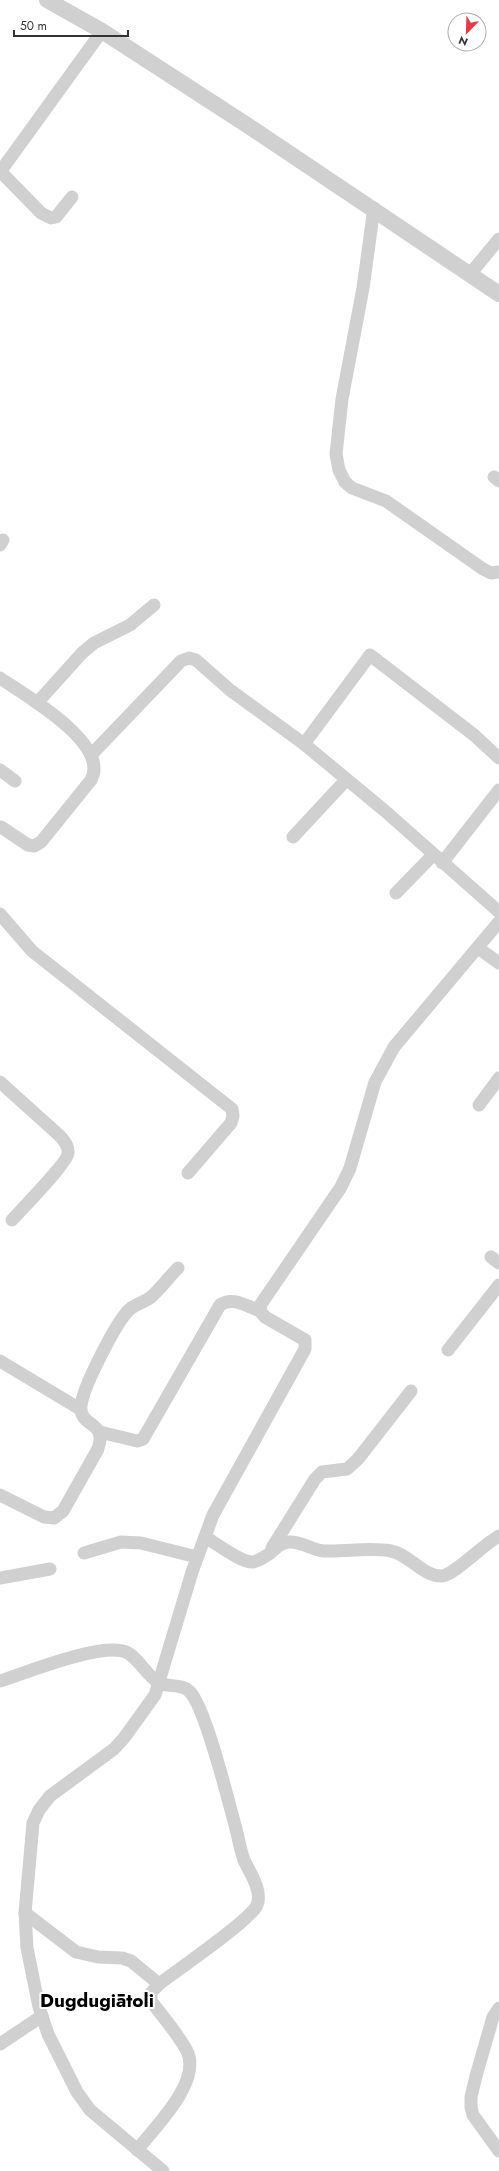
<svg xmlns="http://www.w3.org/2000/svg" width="499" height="2171" font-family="Jost,sans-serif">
  <rect width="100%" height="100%" fill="#fff"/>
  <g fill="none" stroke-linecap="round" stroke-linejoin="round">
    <g stroke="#d0d0d0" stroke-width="13">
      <polyline points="0,171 41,213 51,218 56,217 72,197"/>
      <polyline points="0,172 102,31"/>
      <polyline points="374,208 363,288 342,399 336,454 339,470 345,482 352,488 386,501 483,569 491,573 499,572"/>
      <polyline points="470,274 499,239"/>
      <polyline points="494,477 499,481"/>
      <polyline points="0,545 3,540"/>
      <path d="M0,678C25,695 111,744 91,780L41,842L34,846L28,845L1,827"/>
      <polyline points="37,703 82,653 94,643 130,625 154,605"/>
      <polyline points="304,744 370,655 474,735 499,758"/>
      <polyline points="91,755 181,661 189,658 196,660 230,690 304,744 385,811 499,912"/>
      <polyline points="0,770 15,781"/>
      <polyline points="293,837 346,780"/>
      <polyline points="442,863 499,790"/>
      <polyline points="396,893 433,855"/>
      <polyline points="0,914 32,951 232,1109 233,1116 231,1123 188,1173"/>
      <polyline points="478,948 499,963"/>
      <path d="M0,1082L60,1136C64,1141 69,1146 68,1153C68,1162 21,1210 12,1220"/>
      <polyline points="479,1105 499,1078"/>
      <polyline points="491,1257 499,1263"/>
      <polyline points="448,1350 499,1285"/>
      <polyline points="0,1361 80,1409"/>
      <path d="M100,1432L137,1441L143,1439L220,1305C232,1296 247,1306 260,1311"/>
      <path d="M0,1495L44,1517L54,1518L63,1511L98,1449C108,1420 79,1428 81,1406C82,1389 117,1320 130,1309C136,1304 145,1302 151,1297C161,1288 169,1277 178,1268"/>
      <path d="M205,1537C216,1543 241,1563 253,1562C259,1561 264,1557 269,1554C276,1548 280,1543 289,1542C301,1541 312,1550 324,1551C346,1552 369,1547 391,1551C409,1554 423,1577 442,1576C454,1575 485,1543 499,1536"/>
      <polyline points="272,1548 315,1479 322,1472 347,1469 358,1459 411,1391"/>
      <polyline points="84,1553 121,1542 141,1543 197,1557"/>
      <polyline points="0,1578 50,1569"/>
      <path d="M0,1681C26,1673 105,1640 128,1653C140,1660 146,1675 158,1682C166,1688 181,1683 189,1691C205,1705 228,1800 235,1825C238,1836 240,1849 244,1860C249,1871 263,1891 257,1905C251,1920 176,1971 159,1984L151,1993V2001C163,2017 178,2034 187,2051C202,2082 155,2127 137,2150"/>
      <polyline points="25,1913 76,1952 98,1957 122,1958 131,1961 159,1984"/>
      <polyline points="499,2008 493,2017 476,2076 471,2097 471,2107 473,2115 499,2151"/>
      <polyline points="0,2044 42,2016"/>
      <polyline points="163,2171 90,2110 77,2092 48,2034 39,2007 27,1948 25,1913 33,1823 39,1810 50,1796 114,1749 124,1738 155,1695 192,1572 213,1515 305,1349 305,1340 265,1317 260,1311 261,1304 341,1187 350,1168 375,1082 394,1047 499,922"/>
    </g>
    <polyline stroke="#d0d0d0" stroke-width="16" points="47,0 102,31 250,127 499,294"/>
  </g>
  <g text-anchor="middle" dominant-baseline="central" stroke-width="4" stroke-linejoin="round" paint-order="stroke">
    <g font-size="19" font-weight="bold" fill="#000" stroke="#fff">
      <text x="97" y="2000">Dugdugiātoli</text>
    </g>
  </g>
  <g transform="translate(467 32) rotate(203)"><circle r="19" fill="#ffffff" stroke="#adadad"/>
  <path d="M0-3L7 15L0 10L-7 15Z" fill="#e63946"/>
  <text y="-6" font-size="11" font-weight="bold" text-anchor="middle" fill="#333333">N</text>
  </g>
  <path d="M14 30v6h114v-6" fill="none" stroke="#333333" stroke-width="2"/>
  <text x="20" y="30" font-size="12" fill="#333333" stroke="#ffffff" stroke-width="3" paint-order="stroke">50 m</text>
</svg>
